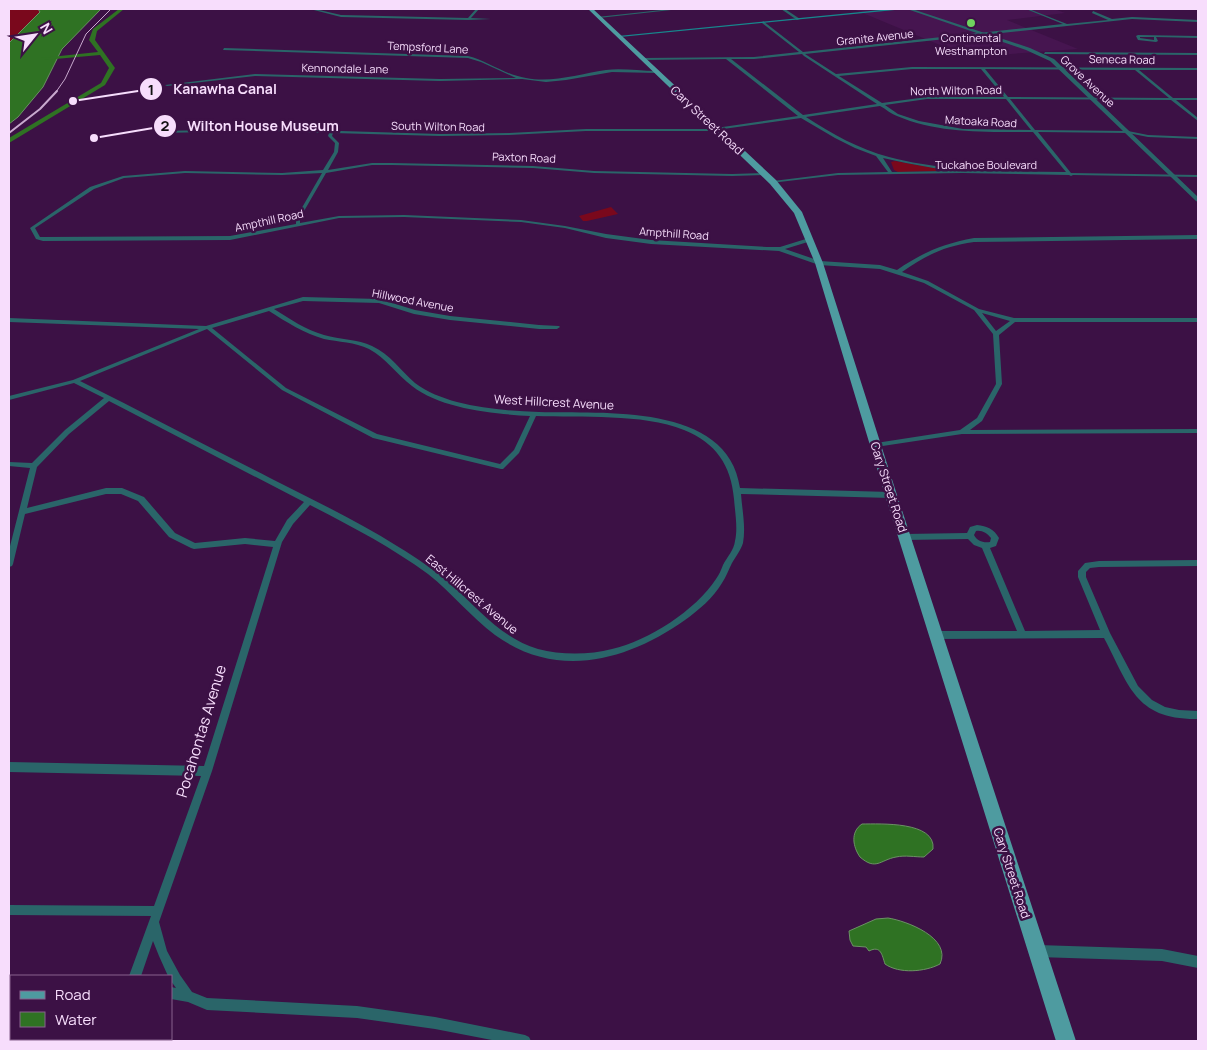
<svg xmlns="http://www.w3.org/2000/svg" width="1207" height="1050" font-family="Manrope,sans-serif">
  <rect width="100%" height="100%" fill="#3c1145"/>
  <polygon fill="#461550" points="853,9 1054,9 1065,13 1007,20 1078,49 969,57"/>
  <g fill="#7a081c">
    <polygon points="9,9 38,9 40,12 9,43"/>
    <polygon points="895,161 940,169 941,171 898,172 894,170 891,162"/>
    <polygon points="611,207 618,214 587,221 583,221 579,216"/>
  </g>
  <g fill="#2f7223" stroke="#6b9264">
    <polygon points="38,9 101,9 62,49 43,87 18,117 9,124 9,43 40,12"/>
    <path d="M862,824C880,824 936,821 933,849L924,857C915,857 905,855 896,857C880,860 876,871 860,857C853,847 850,832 862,824Z"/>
    <path d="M888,918C907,921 952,938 940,964C925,972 899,974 885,964C882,955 881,945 869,951L866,947L853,946L850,940L849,931L876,919Z"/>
  </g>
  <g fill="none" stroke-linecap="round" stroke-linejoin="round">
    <polygon fill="#2f7223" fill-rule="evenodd" points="119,9 124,9 97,31 95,40 115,68 105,85 9,143 9,138 101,83 109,68 100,55 44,60 41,58 98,52 89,40 93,29"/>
    <g fill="#2a6569" fill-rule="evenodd">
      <polygon points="310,9 315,9 341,15 468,18 476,9 479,9 471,18 491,19 468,20 341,17"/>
      <polygon points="671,9 680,9 599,18 597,17"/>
      <polygon points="781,9 785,9 800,19 797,20"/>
      <path d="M1026,9H1029L1067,24L1108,20L1092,13L1093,11L1112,19L1132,17L1198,20V22L1132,19L805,54L836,74L912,67L1198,68V70H1139L1173,98H1198V100H1176L1198,118V121L1171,100L1010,99L1035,130L1128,131L1148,135L1198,137V139L1148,137L1128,133L1038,132L1071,173L1198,175V177L1073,175L1071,176L1069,175L962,173L838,175L771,183V182L773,181L838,173L888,172L876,156L855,148L835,138L801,118L709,131H586L509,135L440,136L333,133L332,136L339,143L338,152L328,170L372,163H392L533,166L594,171L732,174L765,173L767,174L765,175L732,176L594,173L533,168L392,165H372L326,173L300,218V223L339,216L404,215L521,220L565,226L606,234L651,240L767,247H780L809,238L811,239V241L785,249L820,261L880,265L897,270C923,252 943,244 974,238L1198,235V239L974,242C945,246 926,255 902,272L928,281L979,309L1014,318H1198V322H1015L999,335L1002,384L982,421L970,430L1198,429V433L962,434L876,447H874L873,445L876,443L960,430L977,418L996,384L993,334L974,310L924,283L880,269L819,265L779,251L651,244L606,238L565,228L521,222L404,217L339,218L230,240L43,241L36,239L30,228L90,187L123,176L185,171L282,173L323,170L334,152L335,143L328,136L329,133L275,131L157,133L156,132L158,131L275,129L440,134L509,133L586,129H709L798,116L726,59L643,60L642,58L754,57L799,52L762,23L763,21L803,52L1063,24ZM802,54L804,56L877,104L803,115L731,59H754ZM912,69H981L1004,97H927L882,103L839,76ZM985,69L1135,70L1169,98L1008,97ZM927,99H1006L1031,130L963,129L919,121L898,114L885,105ZM880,106C886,109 891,114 897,116C939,134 988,132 1033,132L1066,172L955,171V169H953C932,165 910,163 889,157C859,149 832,134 806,117ZM883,158L906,163L950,171L892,172ZM185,173L282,175L322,173L296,218V224L230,236L43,237H40L35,228L94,189L124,178ZM982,313L1010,321L996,331Z"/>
      <path d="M1138,35L1198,36V38L1156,37L1158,41L1156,42L1138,40L1136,36ZM1140,37H1154V40L1140,38Z"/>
      <path d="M224,48L468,56C488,61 505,75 526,78C553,83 579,74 606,70C622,68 639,71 656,71L658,72L656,73L612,72L566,80L546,82L522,79L440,81L255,76L167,86L165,85L255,74L440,79L516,78L481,62L468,58L223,50Z"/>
      <polygon points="1045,52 1198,53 1198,55 1044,54"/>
      <path d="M303,297L379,299L415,310L450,316L539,325L559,326L560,327L557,329H539L450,320L414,314L379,303L303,301L274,309C290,319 306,330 324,335C340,340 358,339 372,346C390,354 401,371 415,383C427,392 442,398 457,402C483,409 512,411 539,412C602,414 728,402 740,488L891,492L895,495L891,498L741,494C742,509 746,527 743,543C741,550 736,556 732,563C729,569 726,577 722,583C713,598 699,610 685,620C627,661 557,680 495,635C471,617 452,593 428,574C391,547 351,526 310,505L293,524L282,542L212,771L159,922L167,951L180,975L192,992L207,998L357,1006L435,1017L525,1035L529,1037L531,1041H497L435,1029L357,1018L207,1010L188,1002L171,999V987L176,988L171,981V976H168L159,956L153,941L141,976H129L151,916L9,915V905L154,906L201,776L9,772V762L204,766L273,547L245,544L194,549L191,548L169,537L138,501L121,494H106L25,514L13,564L12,566L9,567V550L30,468L9,466V462L32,463L65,430L104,398L74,383L9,400V396L73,380L199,329L9,322V318L206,326ZM269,311C286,322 304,333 324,339C338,342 355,342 369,349C386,358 397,375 412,386C441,409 494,414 530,416L514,450L500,464L377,434L286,388L212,328ZM207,329L282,390L373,438L501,469H503L519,453L536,416C582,418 641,413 684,430C716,443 731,465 734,499C735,512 738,528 735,541C734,550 727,557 723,565C721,570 719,575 716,579C696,610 648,641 612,649C589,655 561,655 538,649C503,639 479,610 453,586C436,571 417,558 397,546C356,520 313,500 270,478C207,446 144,413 80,381ZM109,401L304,502L287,520L275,541L245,538L195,543L175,533L144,497L122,488H106L27,508L37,467L69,434Z"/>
      <path d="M977,525C987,526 994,529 999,538L996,546L990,548L1025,631L1100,630L1078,577V571L1085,563L1099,561L1198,560V566L1099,567L1090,568L1086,572V577L1110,633L1138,686L1152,700L1165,707L1179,710L1198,711V719C1135,720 1129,685 1104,638L936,639L933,638L932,635L933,632L936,631H1017L982,548L974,545L968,539L905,540L902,539L901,537L902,535L905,534L967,533L970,527ZM976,531C982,530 987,533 991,538L990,542C983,543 977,541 974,535Z"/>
      <polygon points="1038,945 1162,949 1198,956 1198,968 1162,961 1038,957 1034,955 1032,951 1034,947"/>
      <polygon points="108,1039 120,1039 119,1041 107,1041"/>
    </g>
    <polygon fill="#2a6569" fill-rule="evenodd" points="907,9 912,9 1030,48 1054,59 1198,197 1198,202 1196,201 1050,61 1026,50"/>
    <polygon fill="#17878d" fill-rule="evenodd" points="891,9 905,9 620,37 618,36"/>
    <polygon fill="#4e9ba0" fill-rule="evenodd" points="588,9 593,9 776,180 802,212 823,263 897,495 1076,1041 1056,1041 885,495 815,263 794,213 770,184"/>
    <polyline stroke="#c8a9ce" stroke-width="1" points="56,92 65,79 86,34 111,9"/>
    <polyline stroke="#c8a9ce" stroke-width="2" points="9,133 40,109 57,91"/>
  </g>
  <circle fill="#70d35f" stroke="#3c1145" stroke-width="2" cx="971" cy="23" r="5"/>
  <g text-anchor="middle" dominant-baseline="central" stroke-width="5" stroke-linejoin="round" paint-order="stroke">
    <g font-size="11" fill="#f7ddfc" stroke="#3c1145">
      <text transform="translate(875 37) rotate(-6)">Granite Avenue</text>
      <text transform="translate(428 47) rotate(3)">Tempsford Lane</text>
      <text transform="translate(1122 59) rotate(1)">Seneca Road</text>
      <text transform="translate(345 68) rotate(1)">Kennondale Lane</text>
      <text transform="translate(1088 81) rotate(43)">Grove Avenue</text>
      <text transform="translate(956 90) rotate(-1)">North Wilton Road</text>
      <text transform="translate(981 121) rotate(3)">Matoaka Road</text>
      <text transform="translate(438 126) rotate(1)">South Wilton Road</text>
      <text transform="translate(524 157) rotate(2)">Paxton Road</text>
      <text x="986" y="164">Tuckahoe Boulevard</text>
      <text transform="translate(269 220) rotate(-12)">Ampthill Road</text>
      <text transform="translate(674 233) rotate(4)">Ampthill Road</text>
      <text transform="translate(413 300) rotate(11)">Hillwood Avenue</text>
    </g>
    <g font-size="11" fill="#f7ddfc" stroke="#3c1145">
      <text x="971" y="37">Continental<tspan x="971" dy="13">Westhampton</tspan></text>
    </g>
    <g font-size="12" fill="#f7ddfc" stroke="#3c1145">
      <text transform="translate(707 120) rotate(43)">Cary Street Road</text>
      <text transform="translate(554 402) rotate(3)">West Hillcrest Avenue</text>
      <text transform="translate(889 487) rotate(72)">Cary Street Road</text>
      <text transform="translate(472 594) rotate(40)">East Hillcrest Avenue</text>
      <text transform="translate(1012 873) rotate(72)">Cary Street Road</text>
    </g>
    <g font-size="15" fill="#f7ddfc" stroke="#3c1145">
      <text transform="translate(201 731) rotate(-73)">Pocahontas Avenue</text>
    </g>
  </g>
  <path fill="none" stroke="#f7ddfc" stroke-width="2" d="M73 101L151 89M94 138L165 126"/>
  <g fill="#f7ddfc" stroke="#3c1145" stroke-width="2">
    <circle cx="73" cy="101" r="5"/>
    <circle cx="94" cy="138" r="5"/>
    <circle cx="151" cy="89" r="12"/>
    <circle cx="165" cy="126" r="12"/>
  </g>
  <g font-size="15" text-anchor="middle" font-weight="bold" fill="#111">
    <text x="151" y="95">1</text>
    <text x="165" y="131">2</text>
  </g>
  <g font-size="14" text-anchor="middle" font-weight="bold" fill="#f7ddfc" stroke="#3c1145" stroke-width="5" stroke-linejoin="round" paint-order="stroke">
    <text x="225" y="94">Kanawha Canal</text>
    <text x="263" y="131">Wilton House Museum</text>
  </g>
  <rect width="1207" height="1050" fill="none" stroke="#f7ddfc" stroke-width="20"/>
  <rect x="10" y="975" width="162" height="65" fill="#3c1145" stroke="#87638e"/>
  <rect x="20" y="991" width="25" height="8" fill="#4e9ba0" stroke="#87638e"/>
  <text x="55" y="1000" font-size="15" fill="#f7ddfc">Road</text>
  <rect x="20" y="1012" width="25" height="15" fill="#2f7223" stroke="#87638e"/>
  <text x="55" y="1025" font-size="15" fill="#f7ddfc">Water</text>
  <g transform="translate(35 35) rotate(60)" stroke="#3c1145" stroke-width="4" paint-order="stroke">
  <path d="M0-4L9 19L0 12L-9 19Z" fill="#f7ddfc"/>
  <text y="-8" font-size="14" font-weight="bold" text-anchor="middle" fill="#f7ddfc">N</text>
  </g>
</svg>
